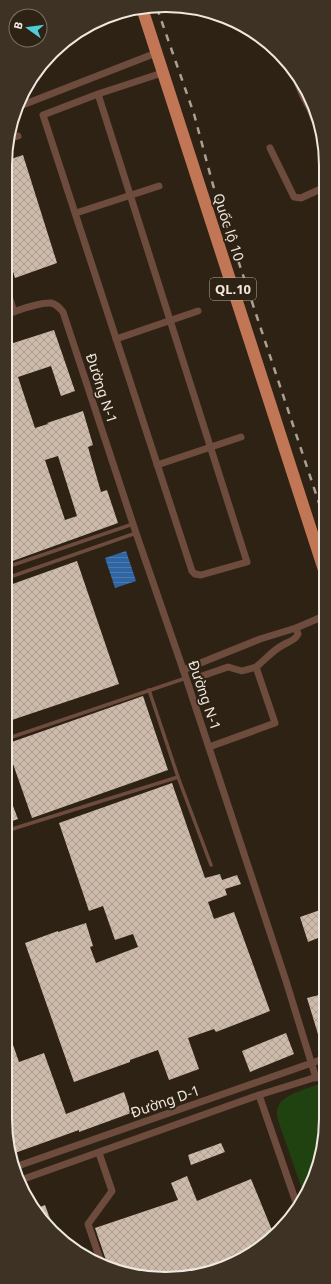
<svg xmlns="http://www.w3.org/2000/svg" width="331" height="1284" font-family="'Noto Sans',sans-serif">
  <defs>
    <pattern id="water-rules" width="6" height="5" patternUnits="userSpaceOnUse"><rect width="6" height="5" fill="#3065a3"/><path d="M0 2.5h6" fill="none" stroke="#4e7baf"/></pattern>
    <pattern id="building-cross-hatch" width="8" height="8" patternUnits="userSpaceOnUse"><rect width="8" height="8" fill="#cdbaab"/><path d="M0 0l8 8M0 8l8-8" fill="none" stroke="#ac9d91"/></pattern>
  </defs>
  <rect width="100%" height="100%" fill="#2e2214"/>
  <path fill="#204210" d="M323,1083V1150L304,1195L278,1120C277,1115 276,1110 279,1105C284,1094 312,1087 323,1083Z"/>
  <polygon fill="url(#water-rules)" points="126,551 136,581 115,588 105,558"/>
  <g fill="url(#building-cross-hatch)" fill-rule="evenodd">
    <polygon points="23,155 57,263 15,278 8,255 8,160"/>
    <path d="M54,330L75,391L61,396L51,366L18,377L35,428L48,424L47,423L83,411L93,445L88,447L101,492L107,490L118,523L7,563V345ZM58,456L77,516L65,520L45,460Z"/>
    <polygon points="77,561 119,684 6,722 7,586"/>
    <polygon points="143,696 168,770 32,818 6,744"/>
    <polygon points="172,783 205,878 220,874 222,880 237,875 241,884 225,889 227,895 208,902 214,919 234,912 270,1011 216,1032 214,1029 188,1038 199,1069 169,1080 158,1050 130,1060 130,1062 74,1082 25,943 58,931 58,932 86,923 93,946 90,947 96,963 138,947 133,934 115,940 103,906 89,911 59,823"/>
    <polygon points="6,788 18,819 6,823"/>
    <polygon points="323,909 323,936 308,942 300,917"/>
    <polygon points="323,994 323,1044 321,1044 307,998"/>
    <polygon points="6,1025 19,1062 44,1053 66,1114 124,1092 131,1113 79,1132 79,1130 12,1154 5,1118 5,1026"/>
    <polygon points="286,1033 294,1054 250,1072 242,1051"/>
    <polygon points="221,1143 225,1152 191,1165 188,1155"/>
    <polygon points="187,1176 197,1201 251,1179 274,1235 263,1246 207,1273 155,1279 108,1266 95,1228 178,1200 171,1183"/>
    <polygon points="45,1205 55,1232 45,1224 35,1209"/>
  </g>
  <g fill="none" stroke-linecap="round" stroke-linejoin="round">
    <g stroke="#6d4b3d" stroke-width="3.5">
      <polyline points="7,567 133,524"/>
      <polyline points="7,578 136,533"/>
      <polyline points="149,690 178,777 211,865"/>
      <polyline points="6,739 186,678"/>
      <polyline points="6,831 178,777"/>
    </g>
    <g stroke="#6d4b3d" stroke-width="7">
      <polyline points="292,70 302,94 310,109 313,107"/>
      <polyline points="98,94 247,562 201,575 195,574 192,571 43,115 98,94 162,73"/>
      <polyline points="20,106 156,53"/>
      <polyline points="310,109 325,147"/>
      <polyline points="8,139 18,136"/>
      <polyline points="270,148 294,197 301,198 325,187"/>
      <polyline points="76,213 159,186"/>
      <polyline points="8,293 14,312"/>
      <path d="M7,314C19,310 39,302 51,303C56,304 60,308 63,312L136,533L186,678L286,981L316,1078"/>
      <polyline points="116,339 198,311"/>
      <polyline points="157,465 241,437"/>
      <path d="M256,667C265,660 273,650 283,645C288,642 296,640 298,634L296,628"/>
      <polyline points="183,670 260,639 296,628 324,616"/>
      <polyline points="202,676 228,667 242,671 256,667 275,723 209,747"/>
      <polyline points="259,1095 298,1208"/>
      <polyline points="99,1153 112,1191 88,1224 102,1265"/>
      <polyline points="15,1167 323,1059"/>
      <polyline points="18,1181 259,1095 323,1075"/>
    </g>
    <polyline stroke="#c17656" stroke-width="12" points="142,8 324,570"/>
    <polyline stroke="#aaa195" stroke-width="2.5" stroke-dasharray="7 7" stroke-linecap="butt" points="157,8 194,114 213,185 324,518"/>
  </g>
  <g text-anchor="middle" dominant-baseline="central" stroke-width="4" stroke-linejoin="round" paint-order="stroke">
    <rect fill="#2e2214" stroke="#b5ada1" stroke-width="1" x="210" y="278" width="46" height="22" rx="3"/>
    <g font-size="13" font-weight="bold" fill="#efe8de">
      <text x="233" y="289">QL.10</text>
    </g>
    <g font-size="14" fill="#efe8de" stroke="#2e2214">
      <text transform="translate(229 227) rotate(72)">Quốc lộ 10</text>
      <text transform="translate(102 388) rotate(72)">Đường N-1</text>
      <text transform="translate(205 695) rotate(71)">Đường N-1</text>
      <text transform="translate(165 1101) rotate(-19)">Đường D-1</text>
    </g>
  </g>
  <path d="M0 0H331V1284H0ZM165 12H166A153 153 0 0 1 319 165V1119A153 153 0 0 1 166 1272H165A153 153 0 0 1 12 1119V165A153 153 0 0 1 165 12Z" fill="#3d3224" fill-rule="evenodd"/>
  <path fill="none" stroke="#efe8de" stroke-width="2" d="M165 12H166A153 153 0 0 1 319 165V1119A153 153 0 0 1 166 1272H165A153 153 0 0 1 12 1119V165A153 153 0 0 1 165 12Z"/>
  <g transform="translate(28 28) rotate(284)"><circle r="19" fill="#2e2214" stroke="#7b7165"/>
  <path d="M0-3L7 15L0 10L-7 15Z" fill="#52ccd6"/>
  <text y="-6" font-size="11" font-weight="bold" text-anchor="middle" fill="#efe8de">B</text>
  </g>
</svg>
